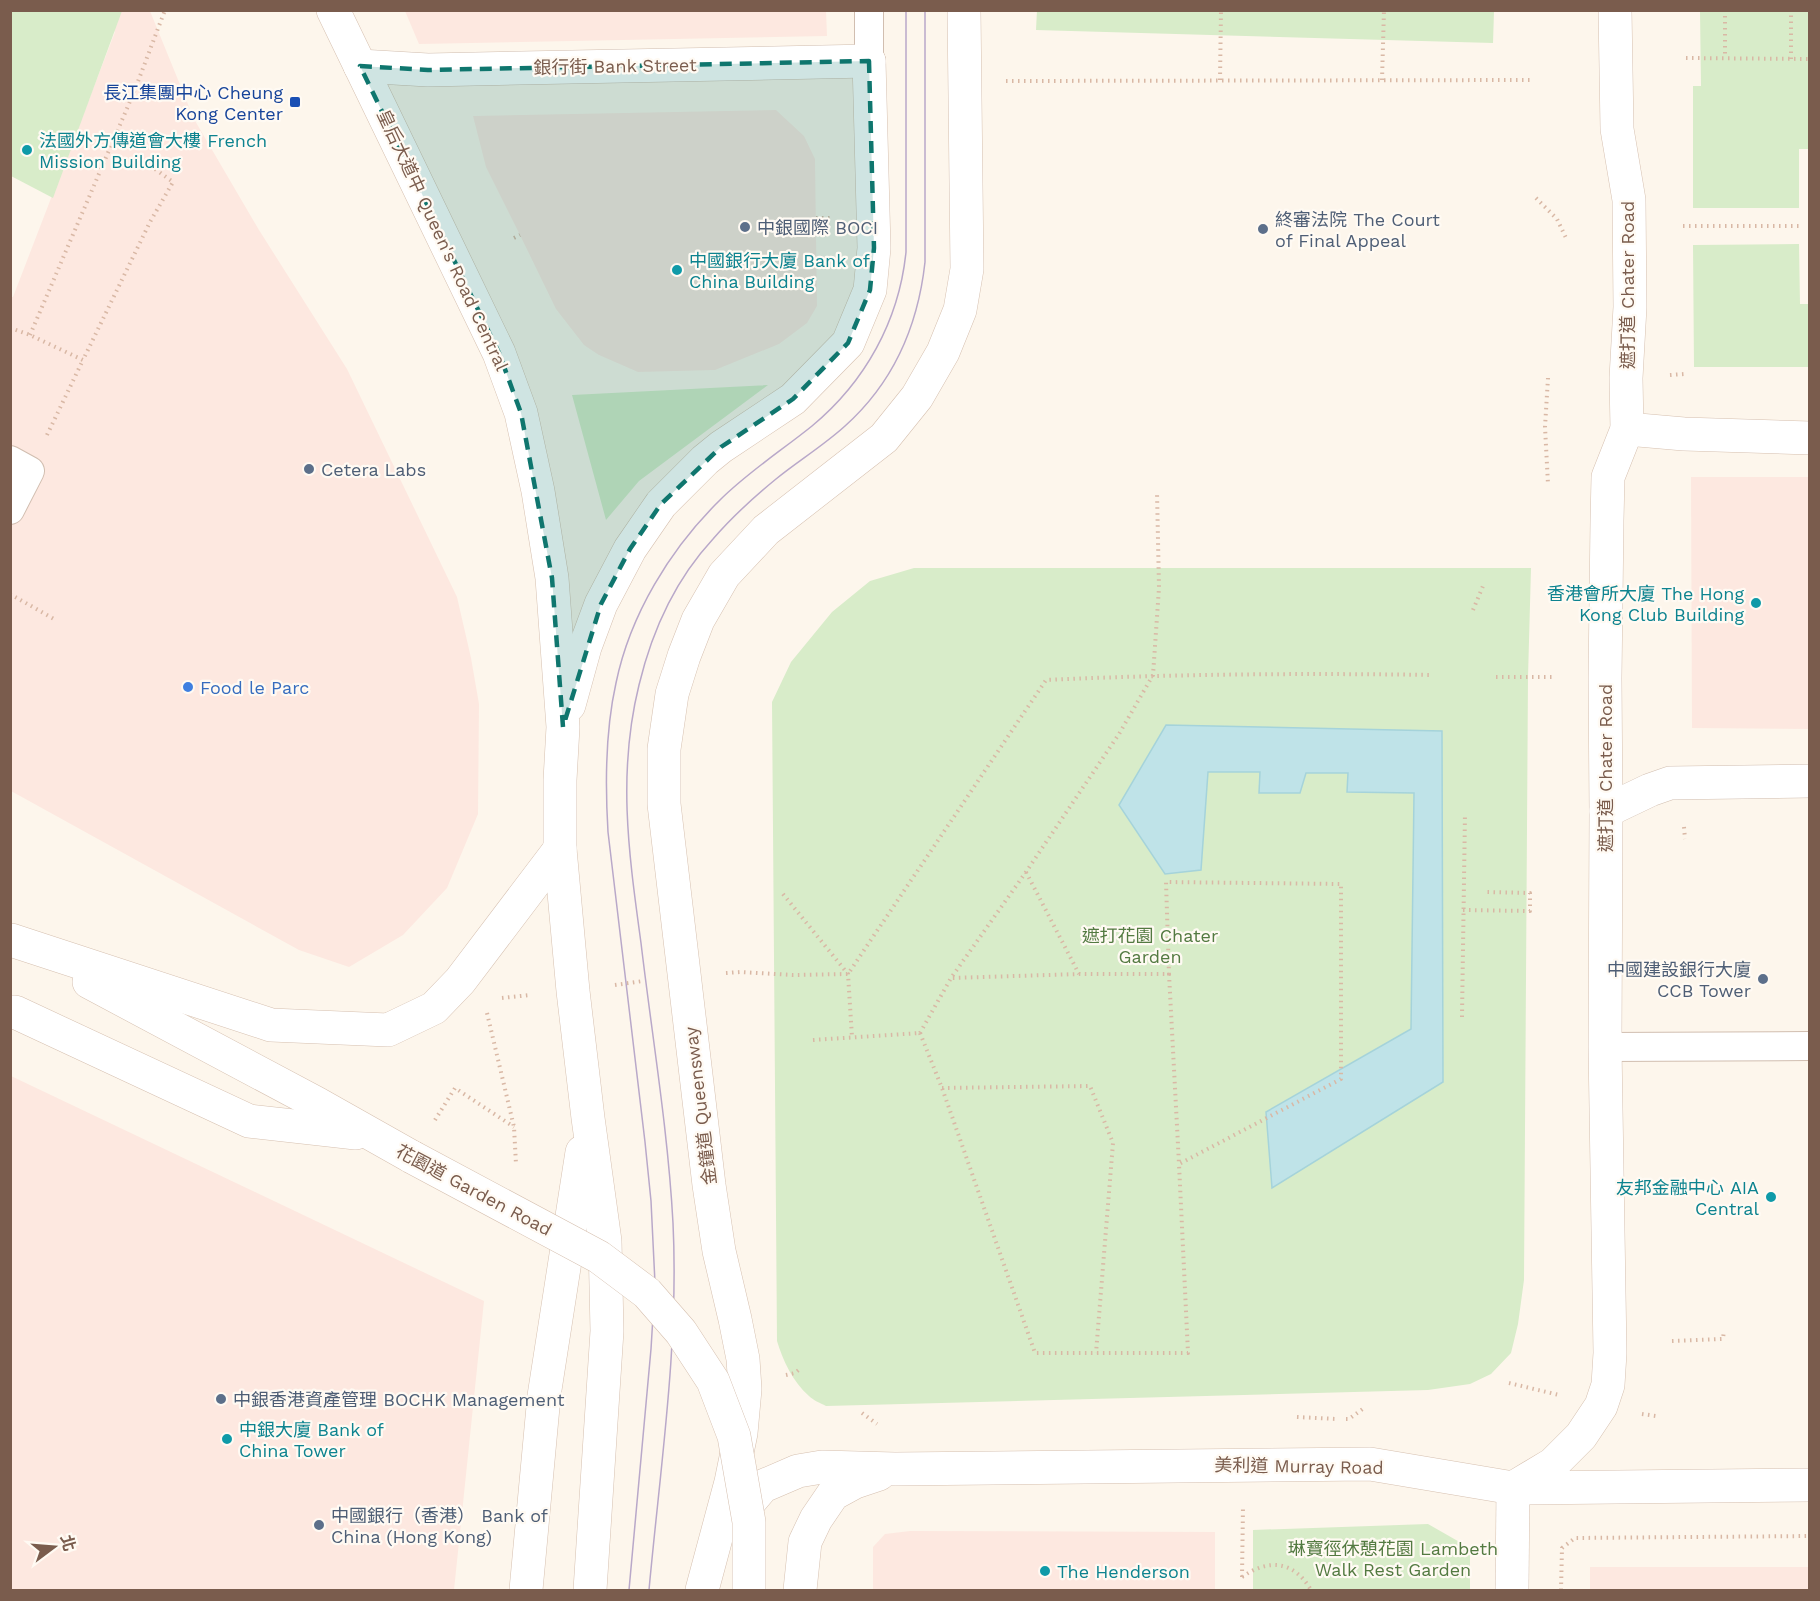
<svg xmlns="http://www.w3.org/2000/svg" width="1820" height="1601" font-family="'Work Sans','Noto Sans TC',sans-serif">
  <rect width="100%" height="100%" fill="#fdf6ec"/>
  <g fill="#fde8e0">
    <polygon points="94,11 150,11 194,119 259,230 347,369 457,597 471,658 479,704 478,814 447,888 403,935 349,967 299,950 11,791 10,297 13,297 115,32"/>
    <polygon points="405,11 826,11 827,36 419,44"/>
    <polygon points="776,110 804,136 815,159 817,306 807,323 779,344 715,370 638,372 599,355 584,345 556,309 520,235 486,167 473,116"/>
    <polygon points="1691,477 1809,477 1809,729 1692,728"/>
    <polygon points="11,1076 484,1301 454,1590 11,1590"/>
    <polygon points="910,1531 1215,1532 1215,1590 873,1590 873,1547 885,1534"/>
    <rect x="1590" y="1567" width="219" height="23"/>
  </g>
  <g fill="#d8ecc9">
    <polygon points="1037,10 1494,11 1493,43 1036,30"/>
    <polygon points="10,11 122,11 53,198 11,176"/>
    <polygon points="1700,11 1809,11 1809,149 1799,149 1799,208 1693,208 1693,86 1701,86"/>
    <polygon points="1799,244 1800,304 1809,304 1809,367 1694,367 1693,245"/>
    <polygon points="768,385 639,481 606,520 572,395"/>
    <path d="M914,568H1531L1528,677L1524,1280L1518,1324L1511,1353L1491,1374L1470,1384L1428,1390L826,1406C820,1403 813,1400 809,1396C793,1382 783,1361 777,1341L772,702L791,662L832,612L870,581Z"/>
    <polygon points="1428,1524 1463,1544 1470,1552 1470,1590 1253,1590 1253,1530"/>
  </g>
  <polygon fill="#bfe3e8" stroke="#a5d3da" stroke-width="1.5" points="1166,725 1442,731 1443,1082 1272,1188 1266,1112 1411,1029 1414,793 1347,792 1348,773 1306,773 1300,793 1259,793 1260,772 1208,772 1201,870 1165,874 1119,805"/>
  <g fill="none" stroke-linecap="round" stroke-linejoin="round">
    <g stroke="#d1beb0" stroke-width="30">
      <g id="lane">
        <polyline points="869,10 869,61"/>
        <polyline points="10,460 30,471 10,510"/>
        <polyline points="1605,1047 1810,1046"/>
      </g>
    </g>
    <g stroke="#d1beb0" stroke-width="34">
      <g id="street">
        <polyline points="360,66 428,70 869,61"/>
        <polyline points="1606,811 1650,790 1670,783 1810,781"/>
      </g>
    </g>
    <g stroke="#d6c0b0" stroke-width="34">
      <g id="secondary">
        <polyline points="333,10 499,353 521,413 538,491 552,578 563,727 560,780 560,849 573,991 588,1118 605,1241 607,1331 590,1590"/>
        <polyline points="1627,429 1684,434 1810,438"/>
        <polyline points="569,705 585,647 601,604 630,549 661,504 705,460 721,447 793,399 848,343 870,290 874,248 869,61"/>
        <polyline points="11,940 271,1025 388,1030 434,1008 460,981 560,849"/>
        <polyline points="89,982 318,1104 412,1157"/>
        <polyline points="10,1012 15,1012 249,1121 356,1133"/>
        <polyline points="1513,1488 1553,1464 1581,1436 1601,1406 1608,1385 1610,1353 1605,1047 1606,811 1605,678 1607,521 1608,477 1627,429 1626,378 1630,307 1629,200 1617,129 1615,10"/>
        <polyline points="731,1523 763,1486 798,1471 822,1467 895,1469 1370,1464 1513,1488 1810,1485"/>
        <polyline points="526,1590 544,1396 582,1152"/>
        <polyline points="702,1590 731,1482 741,1433 745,1389 743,1359 735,1319 719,1251 709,1185 664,804 664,749 672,694 684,656 698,620 724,575 766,530 884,438 917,397 943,352 960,310 967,269 964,10"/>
        <polyline points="800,1590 805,1542 816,1519 833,1494 855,1482 879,1474"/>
        <polyline points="1512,1590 1513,1488"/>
      </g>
    </g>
    <g stroke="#d9b8a5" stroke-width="4" stroke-dasharray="1.5 4.5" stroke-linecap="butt">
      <polyline points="1725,10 1725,58"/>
      <polyline points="1686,58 1810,59"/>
      <polyline points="1791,59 1791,10"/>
      <polyline points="1220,80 1221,10"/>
      <polyline points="1382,80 1384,10"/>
      <polyline points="1006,81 1534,80"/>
      <polyline points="1536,198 1557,219 1567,240"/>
      <polyline points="816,218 832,218"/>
      <polyline points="1683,226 1799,226"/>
      <polyline points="514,238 520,235"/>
      <polyline points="10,328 30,335 83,360 150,222 173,182 155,169"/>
      <polyline points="30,335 134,92 165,10"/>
      <polyline points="1670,375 1684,374"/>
      <polyline points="1548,378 1545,427 1548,484"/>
      <polyline points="47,435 83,360"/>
      <polyline points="10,594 54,619"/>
      <polyline points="1473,610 1483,586"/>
      <polyline points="1496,677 1552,677"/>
      <polyline points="1684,827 1685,839"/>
      <polyline points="1026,872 1079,974"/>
      <polyline points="783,894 848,974 852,1037"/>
      <path d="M726,973L740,972L793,975L848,974L1046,680C1175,674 1304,673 1432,675"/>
      <polyline points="1169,974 1179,1164"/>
      <polyline points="615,985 643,981"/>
      <polyline points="502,998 530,995"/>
      <polyline points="487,1013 514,1127 516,1164"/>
      <polyline points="1462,1017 1465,813"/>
      <polyline points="920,1033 942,1088 1035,1353 1188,1353 1179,1164 1341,1079 1341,884 1166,882 1169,974 1079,974 951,978"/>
      <polyline points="920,1033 951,978 1026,872 1119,734 1153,675 1159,588 1157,492"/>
      <polyline points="813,1040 920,1033"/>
      <polyline points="942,1088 1090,1086 1113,1143 1096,1353"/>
      <polyline points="435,1120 455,1088 514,1127"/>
      <polyline points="1672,1341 1723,1339 1724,1330"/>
      <polyline points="786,1375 795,1373 801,1368"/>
      <polyline points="1509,1383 1559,1395"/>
      <polyline points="862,1413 877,1424"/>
      <polyline points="1642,1414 1656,1416"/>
      <polyline points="1297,1417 1336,1419"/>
      <polyline points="1346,1419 1349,1419 1364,1408"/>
      <path d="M1242,1577C1269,1558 1294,1561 1311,1590"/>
      <polyline points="1242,1577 1243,1507"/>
      <polyline points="1561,1590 1562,1548 1575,1538 1810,1536"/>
    </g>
    <use href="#lane" stroke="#fff" stroke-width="28"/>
    <use href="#street" stroke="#fff" stroke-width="33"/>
    <use href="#secondary" stroke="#fff" stroke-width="33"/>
    <g stroke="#b9a8c9" stroke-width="1.5">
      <path d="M629,1590L651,1349L655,1283L651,1201L645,1142L608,832C605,783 605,732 616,683C630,615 670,549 720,500C748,472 781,451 812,426C865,382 899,321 906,252V10"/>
      <path d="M649,1590C660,1469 679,1346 673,1223C668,1130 652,1036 641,943C629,855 617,774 639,685C652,631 675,580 713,539C732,517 754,497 776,479C798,461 823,446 845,426C893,383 918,326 925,262V10"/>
    </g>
    <g stroke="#d6c0b0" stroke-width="34" stroke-linecap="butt">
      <polyline id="secondary-bridge" points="412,1157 599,1257 647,1293 681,1332 713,1381 734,1436 749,1522 749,1590"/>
    </g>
    <polyline stroke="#d9b8a5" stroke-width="4" stroke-dasharray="1.5 4.5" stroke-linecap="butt" points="1463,910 1530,911 1530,893 1485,892"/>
    <use href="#secondary-bridge" stroke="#fff" stroke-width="33"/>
  </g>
  <path fill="#0f766e" fill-opacity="0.2" stroke="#0f766e" stroke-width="4.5" stroke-dasharray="12 8" stroke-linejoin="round" d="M869,61L874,248L870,290L848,343L793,399L721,447L661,504L630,549L601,604L563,727L552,578L521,413L499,353L360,66L428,70Z"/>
  <rect fill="#1a4fb4" stroke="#fffaf3" stroke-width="2" x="289" y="96" width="12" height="12" rx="3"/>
  <g fill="#0f9aa8" stroke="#fffaf3" stroke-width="2">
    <circle cx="27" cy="150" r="6"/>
    <circle cx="677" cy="270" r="6"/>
    <circle cx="1756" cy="603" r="6"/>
    <circle cx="1771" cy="1197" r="6"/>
    <circle cx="227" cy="1439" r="6"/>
    <circle cx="1045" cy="1571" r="6"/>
  </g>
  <g fill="#5c6f8a" stroke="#fffaf3" stroke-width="2">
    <circle cx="745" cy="227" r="6"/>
    <circle cx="1263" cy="229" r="6"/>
    <circle cx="309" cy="469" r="6"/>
    <circle cx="1763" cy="979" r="6"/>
    <circle cx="221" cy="1399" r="6"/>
    <circle cx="319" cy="1525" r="6"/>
  </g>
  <circle fill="#3f7fe0" stroke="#fffaf3" stroke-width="2" cx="188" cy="687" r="6"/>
  <g text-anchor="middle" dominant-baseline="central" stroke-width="4.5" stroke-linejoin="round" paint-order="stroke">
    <g font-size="18" fill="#7a5c4d" stroke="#fffaf3">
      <text transform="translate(615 66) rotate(-1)">銀行街 Bank Street</text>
      <text transform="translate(443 240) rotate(65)">皇后大道中 Queen's Road Central</text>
      <text transform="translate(1627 285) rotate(-90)">遮打道 Chater Road</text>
      <text transform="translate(1605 768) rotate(-90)">遮打道 Chater Road</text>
      <text transform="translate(700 1106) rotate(-97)">金鐘道 Queensway</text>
      <text transform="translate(474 1190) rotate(28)">花園道 Garden Road</text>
      <text transform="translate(1299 1466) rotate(1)">美利道 Murray Road</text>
    </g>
    <g font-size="18" fill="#164399" stroke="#fffaf3" text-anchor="end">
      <text x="283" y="92">長江集團中心 Cheung<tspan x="283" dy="21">Kong Center</tspan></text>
    </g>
    <g font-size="18" fill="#0d838f" stroke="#fffaf3" text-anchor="start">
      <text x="39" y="140">法國外方傳道會大樓 French<tspan x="39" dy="21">Mission Building</tspan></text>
      <text x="689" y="260">中國銀行大廈 Bank of<tspan x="689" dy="21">China Building</tspan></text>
      <text x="1744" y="593" text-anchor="end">香港會所大廈 The Hong<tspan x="1744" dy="21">Kong Club Building</tspan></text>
      <text x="1759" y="1187" text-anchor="end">友邦金融中心 AIA<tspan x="1759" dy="21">Central</tspan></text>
      <text x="239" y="1429">中銀大廈 Bank of<tspan x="239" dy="21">China Tower</tspan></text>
      <text x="1057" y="1571">The Henderson</text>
    </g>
    <g font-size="18" fill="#4e5e75" stroke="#fffaf3" text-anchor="start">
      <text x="1275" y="219">終審法院 The Court<tspan x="1275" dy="21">of Final Appeal</tspan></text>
      <text x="757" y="227">中銀國際 BOCI</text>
      <text x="321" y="469">Cetera Labs</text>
      <text x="1751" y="969" text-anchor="end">中國建設銀行大廈<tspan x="1751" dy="21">CCB Tower</tspan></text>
      <text x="233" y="1399">中銀香港資產管理 BOCHK Management</text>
      <text x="331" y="1515">中國銀行（香港） Bank of<tspan x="331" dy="21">China (Hong Kong)</tspan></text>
    </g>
    <g font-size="18" fill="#366cbe" stroke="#fffaf3" text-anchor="start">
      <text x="200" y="687">Food le Parc</text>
    </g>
    <g font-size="18" fill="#537a41" stroke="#fffaf3">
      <text x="1150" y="935">遮打花園 Chater<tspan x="1150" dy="21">Garden</tspan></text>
      <text x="1393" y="1548">琳寶徑休憩花園 Lambeth<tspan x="1393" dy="21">Walk Rest Garden</tspan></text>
    </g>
  </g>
  <rect width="1820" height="1601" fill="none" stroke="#7a5c4d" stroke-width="24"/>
  <g transform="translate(54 1547) rotate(74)" stroke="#fffaf3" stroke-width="4.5" paint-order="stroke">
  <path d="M0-4.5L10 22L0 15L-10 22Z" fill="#7a5c4d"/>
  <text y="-9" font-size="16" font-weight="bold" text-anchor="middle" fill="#7a5c4d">北</text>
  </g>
</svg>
